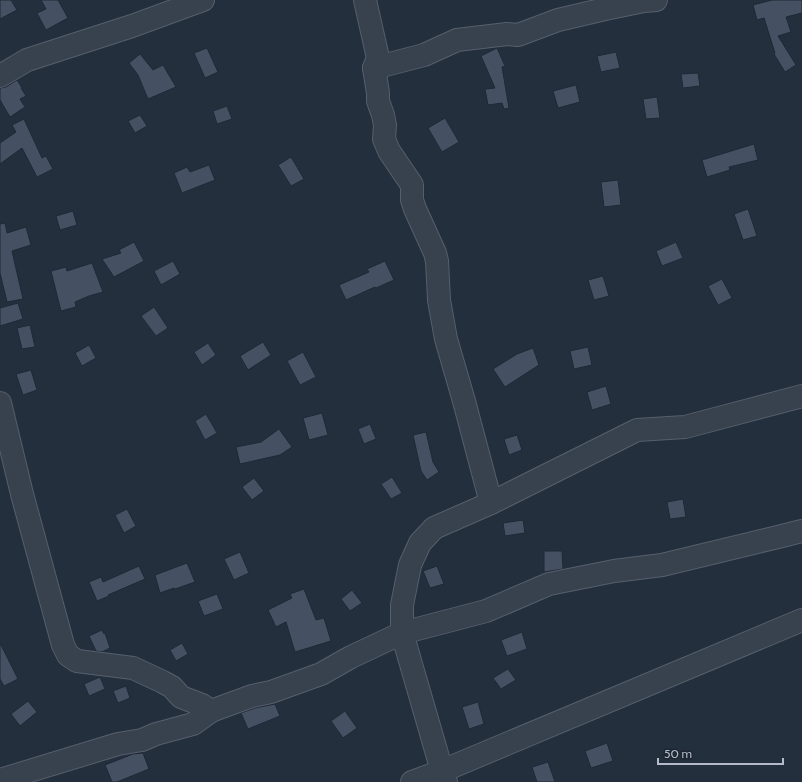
<svg xmlns="http://www.w3.org/2000/svg" width="802" height="782" font-family="Cabin,sans-serif">
  <rect width="100%" height="100%" fill="#242f3e"/>
  <g fill="#455162" stroke="#1f2835">
    <polygon points="0,0 11,0 17,10 0,19"/>
    <polygon points="41,0 58,0 68,18 46,30 37,13 46,9"/>
    <polygon points="772,0 802,0 802,13 786,17 791,32 778,36 796,65 785,72 774,54 775,53 764,18 757,20 753,5"/>
    <polygon points="207,48 218,72 205,78 194,53"/>
    <polygon points="497,48 505,66 502,67 509,108 504,109 502,103 488,105 485,89 495,88 481,56"/>
    <polygon points="616,52 620,68 601,72 597,56"/>
    <polygon points="140,54 153,70 163,65 176,87 148,99 138,75 129,63"/>
    <polygon points="698,73 700,86 683,88 681,74"/>
    <polygon points="17,80 22,88 21,88 26,96 20,99 25,107 10,117 0,100 0,88 6,87"/>
    <polygon points="576,85 580,102 558,108 553,91"/>
    <polygon points="657,97 660,118 646,119 643,99"/>
    <polygon points="227,106 232,119 217,124 213,111"/>
    <polygon points="140,115 147,126 135,133 128,121"/>
    <polygon points="445,118 459,142 442,152 428,128"/>
    <polygon points="24,119 42,158 46,156 53,169 37,177 22,148 0,164 0,143 16,132 12,125"/>
    <polygon points="754,144 758,160 729,167 730,170 707,177 702,160"/>
    <polygon points="291,157 304,179 291,186 278,165"/>
    <polygon points="209,165 215,180 182,193 174,173 187,167 190,172"/>
    <polygon points="618,180 621,205 604,207 601,182"/>
    <polygon points="748,209 757,236 743,240 734,214"/>
    <polygon points="73,211 77,225 60,230 56,216"/>
    <polygon points="5,223 7,233 26,227 31,245 12,251 23,299 7,302 0,273 0,224"/>
    <polygon points="134,242 144,261 114,277 102,259 121,253 119,250"/>
    <polygon points="676,242 683,258 662,266 656,251"/>
    <polygon points="173,261 180,274 161,285 154,271"/>
    <polygon points="385,261 394,280 376,288 375,287 346,300 339,285 369,272 367,269"/>
    <polygon points="92,263 103,292 89,296 75,302 76,307 61,311 51,271 66,267 67,271"/>
    <polygon points="603,276 609,296 594,300 588,280"/>
    <polygon points="722,279 732,298 718,305 708,286"/>
    <polygon points="18,303 23,319 0,326 0,308"/>
    <polygon points="154,307 168,328 156,336 141,316"/>
    <polygon points="30,325 35,347 22,349 17,328"/>
    <polygon points="263,342 271,355 248,370 240,356"/>
    <polygon points="208,343 216,355 202,365 194,352"/>
    <polygon points="89,345 96,358 82,366 75,353"/>
    <polygon points="588,347 592,365 574,369 570,351"/>
    <polygon points="533,348 539,365 505,387 493,369 517,354"/>
    <polygon points="303,352 316,377 300,385 287,361"/>
    <polygon points="31,370 37,390 23,395 16,374"/>
    <polygon points="606,386 611,404 592,410 587,392"/>
    <polygon points="322,413 328,435 309,440 303,418"/>
    <polygon points="206,414 217,433 205,440 195,421"/>
    <polygon points="370,424 376,439 364,444 358,429"/>
    <polygon points="279,429 292,447 280,455 240,464 236,447 261,442"/>
    <polygon points="426,432 433,462 439,472 427,480 421,471 413,435"/>
    <polygon points="517,435 522,450 509,455 504,439"/>
    <polygon points="392,477 402,493 391,499 381,484"/>
    <polygon points="254,478 264,491 252,500 242,487"/>
    <polygon points="683,499 686,517 670,519 667,502"/>
    <polygon points="127,509 136,526 124,533 115,515"/>
    <polygon points="523,520 525,533 505,536 503,523"/>
    <polygon points="544,551 562,551 563,569 544,572"/>
    <polygon points="240,552 249,573 234,580 224,559"/>
    <polygon points="187,563 195,582 175,589 174,588 160,593 155,575"/>
    <polygon points="139,566 145,579 108,595 109,596 97,601 89,582 101,577 103,582"/>
    <polygon points="437,566 444,584 430,588 423,571"/>
    <polygon points="304,589 316,620 324,618 331,641 295,652 286,622 276,627 268,610 292,598 290,594"/>
    <polygon points="352,590 362,603 350,611 341,599"/>
    <polygon points="217,594 223,609 204,616 198,601"/>
    <polygon points="102,630 104,634 105,633 110,648 102,652 96,651 89,636"/>
    <polygon points="522,632 527,649 507,656 501,640"/>
    <polygon points="0,643 18,679 4,686 0,679"/>
    <polygon points="182,643 188,654 176,661 170,650"/>
    <polygon points="508,669 516,680 501,689 493,678"/>
    <polygon points="100,677 105,689 89,696 84,684"/>
    <polygon points="126,686 130,698 118,703 113,691"/>
    <polygon points="28,701 37,712 20,726 11,714"/>
    <polygon points="478,702 484,724 469,729 462,707"/>
    <polygon points="275,704 280,716 248,729 241,713 255,708"/>
    <polygon points="345,711 357,728 343,738 331,721"/>
    <polygon points="607,743 613,761 591,768 585,751"/>
    <polygon points="143,753 149,769 117,782 112,782 105,765 133,754"/>
    <polygon points="548,762 555,782 537,782 532,767"/>
  </g>
  <g fill="none" stroke-linecap="round" stroke-linejoin="round">
    <g stroke="#565f6c" stroke-width="24">
      <g id="minor">
        <polyline points="365,0 369,18 378,58 374,68 378,93 378,101 383,115 385,125 384,139 389,151 412,185 412,200 415,209 435,253 437,261 439,300 446,339 464,401 491,503"/>
        <polyline points="374,68 424,55 457,40 507,34 518,35 558,20 605,9 644,1 656,0"/>
        <polyline points="0,76 27,60 132,26 203,0"/>
        <polyline points="0,403 22,494 63,645 68,655 77,661 133,668 163,682 172,687 181,697 202,705 211,711"/>
        <polyline points="0,780 118,744 142,740 156,734 193,724 211,711 252,696 271,692 321,674 351,657 402,633 486,611 549,584 614,571 662,565 786,535 802,531"/>
        <polyline points="412,782 442,771 802,620"/>
        <polyline points="446,782 442,771 402,633 402,605 410,565 420,543 434,528 491,503 637,430 685,427 802,396"/>
      </g>
    </g>
    <use href="#minor" stroke="#38414e" stroke-width="22"/>
  </g>
  <path d="M658 758v6h125v-6" fill="none" stroke="#b4bcc9" stroke-width="2"/>
  <text x="664" y="758" font-size="12" fill="#b4bcc9" stroke="#1d2633" stroke-width="3" paint-order="stroke">50 m</text>
</svg>
